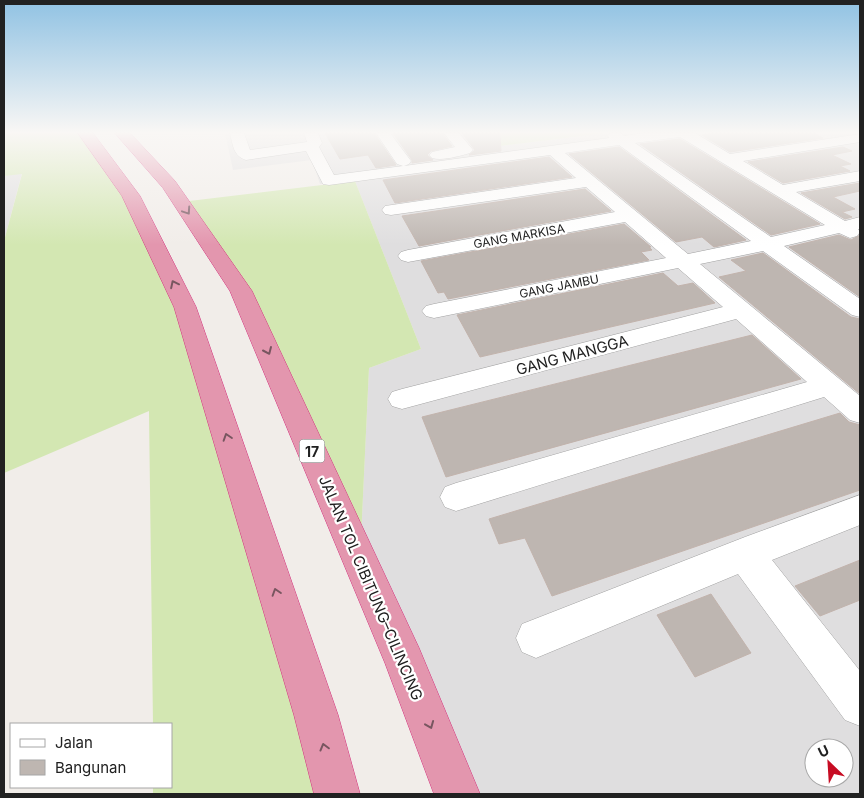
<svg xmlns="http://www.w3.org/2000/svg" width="864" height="798" font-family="Inter,sans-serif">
  <rect width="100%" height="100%" fill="#f1ede9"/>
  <g fill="#dfdedf" fill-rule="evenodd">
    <path d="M225,133H461L476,149L606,133H860V794H457L360,560L369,368L421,349L355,181L320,184L312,160L233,170ZM814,748H844V778H814Z"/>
    <polygon points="22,173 4,241 4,176"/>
  </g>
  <g fill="#d3e7b2">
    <polygon points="4,133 85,133 131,196 185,308 316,715 336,794 153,794 153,787 171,787 171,724 153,724 149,411 4,473 4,241 22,174 4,176"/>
    <polygon points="461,133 606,133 476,149"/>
    <polygon points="355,181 421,349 369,368 360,560 241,291 181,202"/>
  </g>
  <g fill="#beb6b1" stroke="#c2b3ac">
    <polygon points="325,133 374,133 396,165 376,168 368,155 340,159"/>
    <polygon points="393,133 442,133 452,146 431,151 427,155 433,160 412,163 412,160"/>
    <polygon points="462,133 500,133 501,151 469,155 475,150"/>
    <polygon points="714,133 814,133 823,138 730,152 702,135"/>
    <polygon points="680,139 820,224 771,235 640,144"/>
    <polygon points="619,147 746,240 714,247 702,237 676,242 569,154"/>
    <polygon points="843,147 852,151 832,155 851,164 840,166 850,171 783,183 748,162"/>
    <polygon points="549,157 572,177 395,203 383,180"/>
    <polygon points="860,183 860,191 833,197 855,209 842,212 852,217 845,219 801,193"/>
    <polygon points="585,189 611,211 419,246 402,216"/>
    <polygon points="624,224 651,247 649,247 652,250 641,252 649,260 448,299 444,292 438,293 421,261"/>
    <polygon points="839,235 851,240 860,235 860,297 789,247"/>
    <polygon points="763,253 851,317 860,319 860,394 719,277 746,271 731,260"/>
    <polygon points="663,273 678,286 693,283 715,303 480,357 457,315"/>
    <polygon points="752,335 801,379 446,477 422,417"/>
    <polygon points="840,413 849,422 860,425 860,490 552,596 525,538 499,544 489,519"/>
    <polygon points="860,560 860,600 820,616 795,586"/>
    <polygon points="711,594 751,653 695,677 657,615"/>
  </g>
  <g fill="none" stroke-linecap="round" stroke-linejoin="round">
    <g stroke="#a2a2a2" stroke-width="1">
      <g id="street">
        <path d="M230,133H244L250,150L307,142L304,133H318L322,143L319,147L334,175L403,166L397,164L376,133H390L411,161L409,164L404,166L609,138L608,136L610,133H621L624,136L644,133H695L730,154L860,134V142L743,161L783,185L860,171V181L796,192L845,221L860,217V229H858L860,232L857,236L850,238L839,233L784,246L860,299V317L852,315L763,251L700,264L860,396V423L850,420L824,397L456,511L445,507L440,497L445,487L456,483L807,382L736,319L402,409L392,406L388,399L392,392L402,389L723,307L678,268L434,318L426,316L422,311L426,306L434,304L666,258L625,222L408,262L401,260L398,256L401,252L408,250L615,212L586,187L391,215L385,214L382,210L385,206L576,178L550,155L329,185L323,184L321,180L306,151L246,160C233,156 233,145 230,133ZM680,137L825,225L771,237L635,143ZM619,145L751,241L688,254L565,153Z"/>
        <path d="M444,133H459L473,150L470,153C459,156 443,161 432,158L429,155L432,152L455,147Z"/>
        <polygon points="860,495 860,525 772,560 860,671 860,726 845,720 738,574 536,658 522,652 516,638 522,624 745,537"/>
      </g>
    </g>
    <g stroke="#d2337d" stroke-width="1">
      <g id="highway">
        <polygon points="78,133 93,133 140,196 196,307 338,715 360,794 314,794 294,715 174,307 122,196"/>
        <polygon points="115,133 130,133 175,181 252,291 419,648 480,794 434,794 385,663 230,291 163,188"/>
      </g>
    </g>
    <use href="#street" fill="#fff" fill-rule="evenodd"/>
    <use href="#highway" fill="#e396ae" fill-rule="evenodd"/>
  </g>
  <defs><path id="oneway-chevron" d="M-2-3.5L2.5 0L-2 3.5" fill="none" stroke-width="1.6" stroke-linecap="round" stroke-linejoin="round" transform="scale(1.25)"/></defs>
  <g stroke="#785660">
    <use href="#oneway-chevron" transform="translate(187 211) rotate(56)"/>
    <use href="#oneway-chevron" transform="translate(174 284) rotate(-116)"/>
    <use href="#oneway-chevron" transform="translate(268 351) rotate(66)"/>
    <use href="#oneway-chevron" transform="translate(227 437) rotate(-108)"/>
    <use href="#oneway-chevron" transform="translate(276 592) rotate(-108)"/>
    <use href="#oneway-chevron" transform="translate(430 725) rotate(68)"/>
    <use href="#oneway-chevron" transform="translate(324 747) rotate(-105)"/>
  </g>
  <linearGradient id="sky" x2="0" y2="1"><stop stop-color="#90c2e3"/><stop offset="0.54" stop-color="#f9f7f5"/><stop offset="1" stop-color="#f9f7f5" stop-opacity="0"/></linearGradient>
  <rect width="864" height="245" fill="url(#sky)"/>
  <g text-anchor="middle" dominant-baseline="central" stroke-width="4.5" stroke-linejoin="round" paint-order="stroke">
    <g font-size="12" fill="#212121" stroke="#fff">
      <text transform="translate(519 236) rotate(-10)">GANG MARKISA</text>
      <text transform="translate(559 286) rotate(-11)">GANG JAMBU</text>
    </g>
    <rect fill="#fff" stroke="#646464" stroke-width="1" x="299.5" y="439.5" width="25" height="23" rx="4"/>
    <g font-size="14" font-weight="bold" fill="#212121">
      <text x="312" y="451">17</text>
    </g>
    <g font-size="15" fill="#212121" stroke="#fff">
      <text transform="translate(572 355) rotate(-15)">GANG MANGGA</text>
      <text transform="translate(371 588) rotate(67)">JALAN TOL CIBITUNG–CILINCING</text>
    </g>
  </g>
  <rect width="864" height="798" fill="none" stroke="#212121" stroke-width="10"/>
  <rect x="10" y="723" width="162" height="65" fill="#ffffff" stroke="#a6a6a6"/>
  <rect x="20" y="739" width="25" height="8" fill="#ffffff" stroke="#a6a6a6"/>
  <text x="55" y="748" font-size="15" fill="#212121">Jalan</text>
  <rect x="20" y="760" width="25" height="15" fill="#beb6b1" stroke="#a6a6a6"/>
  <text x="55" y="773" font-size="15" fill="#212121">Bangunan</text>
  <g transform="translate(829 763) rotate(335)"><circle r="24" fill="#ffffff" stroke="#a6a6a6"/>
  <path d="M0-4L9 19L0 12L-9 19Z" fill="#c70c23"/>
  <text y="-8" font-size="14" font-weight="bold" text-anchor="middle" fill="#212121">U</text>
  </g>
</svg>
